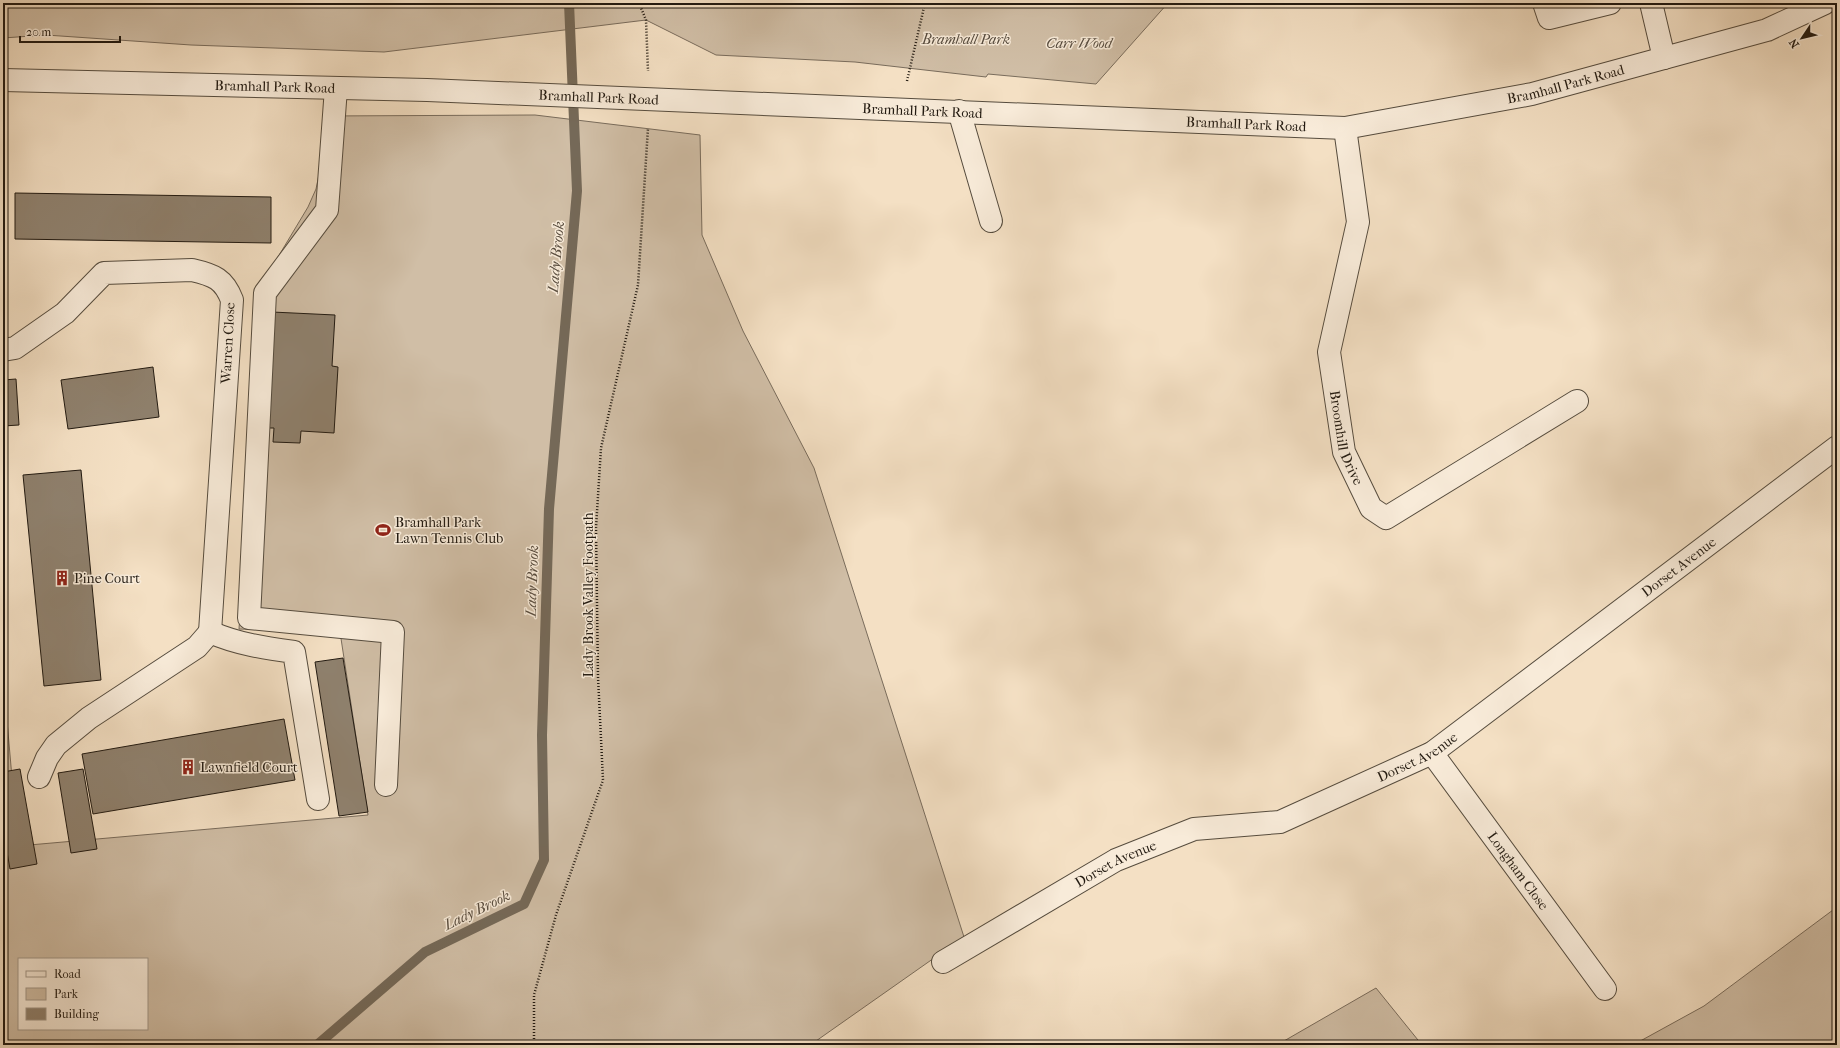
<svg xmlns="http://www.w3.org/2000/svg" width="1840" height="1048" font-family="'IM FELL French Canon',serif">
  <rect width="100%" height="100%" fill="#f4e0c4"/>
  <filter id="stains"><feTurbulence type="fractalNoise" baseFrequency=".005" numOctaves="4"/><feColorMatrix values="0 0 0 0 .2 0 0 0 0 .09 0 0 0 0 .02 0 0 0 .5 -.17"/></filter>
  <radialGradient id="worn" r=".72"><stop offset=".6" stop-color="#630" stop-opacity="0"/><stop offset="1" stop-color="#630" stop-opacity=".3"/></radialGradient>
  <g fill="#d0bea6" stroke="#796c5c" fill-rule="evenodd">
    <polygon points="3,3 1168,3 1096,84 988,74 986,77 855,62 716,55 646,20 384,52 191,45 46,35 3,38"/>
    <path d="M535,115L700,135L702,235L743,331L814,468L964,937L816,1041L821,1045H3V675L18,846L368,815L340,632L239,629L260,287L308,207L316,189L321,165L323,116ZM19,959H147V1029H19Z"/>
    <polygon points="1837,907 1837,1045 1633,1045 1704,1006"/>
    <polygon points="1376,988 1422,1045 1277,1045"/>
  </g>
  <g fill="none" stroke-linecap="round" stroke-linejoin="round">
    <polyline stroke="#756958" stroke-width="10" points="317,1045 425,952 524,904 544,860 542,735 549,509 577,191 569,3"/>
  </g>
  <g fill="#8f816e" stroke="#221a11">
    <polygon points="15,193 271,197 271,243 15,239"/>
    <polygon points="272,312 335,315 332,366 338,367 334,433 301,431 300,443 273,442 274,428 267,428"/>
    <polygon points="153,367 159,417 68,429 61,380"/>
    <polygon points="16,379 19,425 3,426 3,380"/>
    <polygon points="81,470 101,680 44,686 23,475"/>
    <polygon points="343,658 368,812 339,816 315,662"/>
    <polygon points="284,719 295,780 93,814 82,754"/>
    <polygon points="20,769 37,864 10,869 3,829 3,772"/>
    <polygon points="83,769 97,849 71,853 58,773"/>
  </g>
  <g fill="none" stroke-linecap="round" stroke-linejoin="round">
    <g stroke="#564c3e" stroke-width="24">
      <g id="minor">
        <polyline points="1544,3 1549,18 1610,3"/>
        <polyline points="1651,3 1664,58"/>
        <path id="s1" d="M3,80L427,90L1345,128L1532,94L1767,30L1825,3"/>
        <polyline points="336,88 327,210 265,293 249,618 393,632 386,785"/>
        <polyline points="959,111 991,221"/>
        <path id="s2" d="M1345,128L1358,222L1329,352L1344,452L1371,508L1386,518L1577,401"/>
        <path d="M3,350L15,348L65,313L104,273L192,270C214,275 224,279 232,300L210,632"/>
        <path d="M210,632C237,644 265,648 294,652L318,799"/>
        <path id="s3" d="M1432,753L1605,989"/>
        <polyline points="39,777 47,758 56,745 89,718 197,647 210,632"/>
        <path id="s4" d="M943,962L1116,860L1194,829L1280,822L1432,753L1837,447"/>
      </g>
    </g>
    <g stroke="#221a11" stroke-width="2.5" stroke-dasharray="1 2" stroke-linecap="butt">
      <polyline points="639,3 646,20 648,71"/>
      <polyline points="907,81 925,3"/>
      <polyline points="534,1045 534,995 556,915 603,780 598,677 596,528 601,448 638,285 648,128"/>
    </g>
    <use href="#minor" stroke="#f8ebd9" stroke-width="22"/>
  </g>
  <defs>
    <g id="stadium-bare" transform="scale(1.2)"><path d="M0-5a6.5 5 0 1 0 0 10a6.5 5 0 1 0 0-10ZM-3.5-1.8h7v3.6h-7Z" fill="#8f2418" stroke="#f8ebd9" stroke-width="2.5" paint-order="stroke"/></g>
    <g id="building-bare" transform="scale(1.2)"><path d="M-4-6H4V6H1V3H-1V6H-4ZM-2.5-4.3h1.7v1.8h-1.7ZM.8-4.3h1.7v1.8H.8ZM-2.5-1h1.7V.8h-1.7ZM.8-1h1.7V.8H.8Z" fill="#8f2418" stroke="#f8ebd9" stroke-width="2.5" paint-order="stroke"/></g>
  </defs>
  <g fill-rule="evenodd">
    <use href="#stadium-bare" x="383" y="530"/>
    <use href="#building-bare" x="62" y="578"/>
    <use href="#building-bare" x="188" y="767"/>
  </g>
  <g text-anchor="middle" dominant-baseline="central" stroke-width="3" stroke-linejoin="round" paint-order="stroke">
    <g font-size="14" font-style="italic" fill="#564b3e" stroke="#f8ebd9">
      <text x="966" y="39">Bramhall Park</text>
      <text x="1079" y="43">Carr Wood</text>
    </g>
    <g font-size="14" fill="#221a11" stroke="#f8ebd9">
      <text stroke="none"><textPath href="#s1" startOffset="1568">Bramhall Park Road</textPath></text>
      <text stroke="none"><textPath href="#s1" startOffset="272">Bramhall Park Road</textPath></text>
      <text stroke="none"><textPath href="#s1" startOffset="596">Bramhall Park Road</textPath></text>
      <text stroke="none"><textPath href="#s1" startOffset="920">Bramhall Park Road</textPath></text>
      <text stroke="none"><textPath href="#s1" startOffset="1244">Bramhall Park Road</textPath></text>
      <text transform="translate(228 343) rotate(-87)">Warren Close</text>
      <text stroke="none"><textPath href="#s2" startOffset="316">Broomhill Drive</textPath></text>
      <text stroke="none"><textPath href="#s4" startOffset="847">Dorset Avenue</textPath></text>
      <text transform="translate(588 595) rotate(-90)">Lady Brook Valley Footpath</text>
      <text stroke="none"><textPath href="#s4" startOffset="523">Dorset Avenue</textPath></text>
      <text stroke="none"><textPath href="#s4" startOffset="199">Dorset Avenue</textPath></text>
      <text stroke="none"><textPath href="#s3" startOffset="146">Longham Close</textPath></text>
    </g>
    <g font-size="14" fill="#221a11" stroke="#f8ebd9" text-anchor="start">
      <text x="395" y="522">Bramhall Park<tspan x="395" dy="16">Lawn Tennis Club</tspan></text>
      <text x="74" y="578">Pine Court</text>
      <text x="200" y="767">Lawnfield Court</text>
    </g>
    <g font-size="15" font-style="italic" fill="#5a4e40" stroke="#f8ebd9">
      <text transform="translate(556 257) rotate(-85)">Lady Brook</text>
      <text transform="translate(532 581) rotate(-88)">Lady Brook</text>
      <text transform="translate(477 910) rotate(-26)">Lady Brook</text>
    </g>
  </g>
  <rect width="1840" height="1048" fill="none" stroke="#f4e0c4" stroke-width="16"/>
  <rect x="4" y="4" width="1832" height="1040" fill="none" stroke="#221a11" stroke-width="2"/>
  <rect x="8" y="8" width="1824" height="1032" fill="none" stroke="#221a11"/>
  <rect x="18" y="958" width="130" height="72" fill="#f8ebd9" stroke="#a29789"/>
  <rect x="26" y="971" width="20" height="6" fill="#f8ebd9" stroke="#a29789"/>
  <text x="54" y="978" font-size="12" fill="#221a11">Road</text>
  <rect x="26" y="988" width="20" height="12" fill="#d0bea6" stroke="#a29789"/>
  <text x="54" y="998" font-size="12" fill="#221a11">Park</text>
  <rect x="26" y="1008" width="20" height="12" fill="#8f816e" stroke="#a29789"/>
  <text x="54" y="1018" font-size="12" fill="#221a11">Building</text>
  <g transform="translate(1802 38) rotate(235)" stroke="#f8ebd9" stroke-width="3" paint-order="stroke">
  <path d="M0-3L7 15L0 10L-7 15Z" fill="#221a11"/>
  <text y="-6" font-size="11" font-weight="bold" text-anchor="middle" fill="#221a11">N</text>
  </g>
  <path d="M20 36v6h100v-6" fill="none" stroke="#221a11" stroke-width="2"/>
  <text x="26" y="36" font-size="12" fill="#221a11" stroke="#f8ebd9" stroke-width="3" paint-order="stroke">20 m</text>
  <rect width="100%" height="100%" filter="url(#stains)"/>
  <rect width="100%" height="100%" fill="url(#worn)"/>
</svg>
